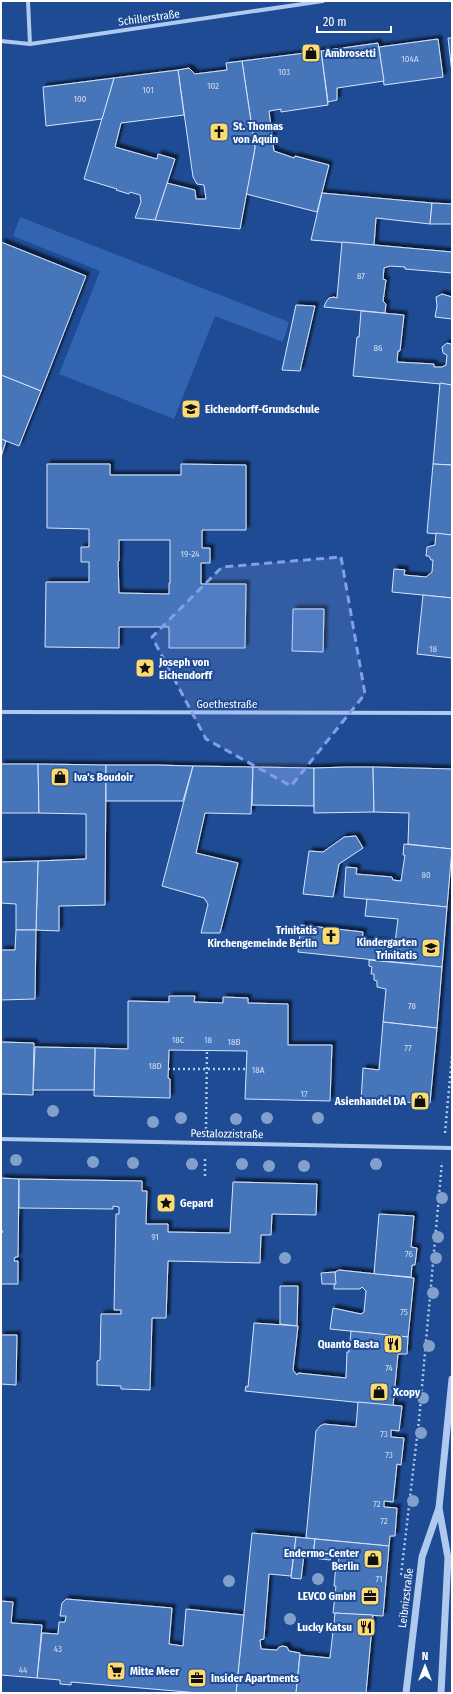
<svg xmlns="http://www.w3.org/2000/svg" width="453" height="1694" font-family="'Fira Sans Condensed',sans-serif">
  <defs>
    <filter id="shadow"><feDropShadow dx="3.5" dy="-3.5" stdDeviation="1" flood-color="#0009"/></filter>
  </defs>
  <rect width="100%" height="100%" fill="#1e4b93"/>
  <polygon fill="#3264b1" points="20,217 289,322 283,342 215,316 174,419 59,374 100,271 13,236"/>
  <g fill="#4774b9" stroke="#d6e5fa" fill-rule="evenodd" filter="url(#shadow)">
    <polygon points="448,38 452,38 452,73"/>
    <polygon points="438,39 443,77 384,85 379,47"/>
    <polygon points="378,43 384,81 337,88 337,100 328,102 321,51"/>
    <polygon points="321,51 328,105 281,112 281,109 269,111 274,151 294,158 295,156 329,165 317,212 246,194 255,148 242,61"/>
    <polygon points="242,61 255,148 240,229 155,220 167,183 195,190 196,199 206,199 204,185 197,184 193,177 178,70 189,68 195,74 227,70 226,63"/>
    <polygon points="178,70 184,115 121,123 115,147 157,159 158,154 175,159 155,220 135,218 141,202 140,195 130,192 129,194 116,190 117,189 84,179 114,78"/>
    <polygon points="114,78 102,119 46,126 43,87"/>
    <polygon points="322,193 432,203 430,224 376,218 374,245 311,240"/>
    <polygon points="432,203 452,204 452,224 430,224"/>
    <polygon points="1,242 86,276 41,391 1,375"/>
    <polygon points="342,242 452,252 452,273 405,269 405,267 390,266 384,268 383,279 386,280 383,301 386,304 385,313 324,307 326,302 329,298 334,297 337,298"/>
    <polygon points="442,294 452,297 452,319 435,317 437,306 436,297"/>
    <polygon points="296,305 315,306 300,371 282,370"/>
    <polygon points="361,311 404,315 400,351 398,351 397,362 434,364 434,367 442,367 446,365 447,355 443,353 442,347 447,343 451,344 452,346 452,385 353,376 357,337 359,337"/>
    <polygon points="1,375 41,391 19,446 1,439"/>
    <polygon points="440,383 452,385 452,465 433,464"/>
    <polygon points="1,439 6,441 1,457"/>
    <path d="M47,464H110V475H181V464L246,465V530H202V548H210V563H201V584H246L245,648H169V627H119V648L45,647L46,582H89V562H81V547H89V529L47,528ZM119,540H170V583H169V594L119,593L118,561H119Z"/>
    <polygon points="433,464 452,465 452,535 427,533"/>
    <polygon points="436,533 452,535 452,598 392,592 394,569 405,570 404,575 426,577 432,572 433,560 431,560 429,556 426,556 427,547 435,545"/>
    <polygon points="423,595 452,598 452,658 417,654"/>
    <polygon points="293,609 324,609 323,652 292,651"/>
    <polygon points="1,764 38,764 39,813 1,813"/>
    <polygon points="38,764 106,765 105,905 59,906 59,931 36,930 38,861 86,859 86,814 39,813"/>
    <polygon points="106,765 156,765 193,766 183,801 106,801"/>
    <polygon points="193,766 253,767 251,814 205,813 196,853 238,863 220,933 201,933 208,904 204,898 162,886"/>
    <polygon points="253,767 314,768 314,806 252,805"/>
    <polygon points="348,767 373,767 374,812 314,813 314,768"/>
    <polygon points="373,767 452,769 452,849 408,844 409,813 374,812"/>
    <polygon points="356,836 363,848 339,864 333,897 303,894 309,851 323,852 344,837"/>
    <polygon points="404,844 452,849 447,907 344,897 346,867 357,868 356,874 392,877 393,880 401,881 405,855 403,855"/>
    <polygon points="38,861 36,930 16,930 16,904 1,903 1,862"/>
    <polygon points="367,899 447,907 442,967 298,952 301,925 363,932 362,940 395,943 398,919 365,916"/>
    <polygon points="16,930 36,930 35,999 1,1000 1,950 15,950"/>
    <polygon points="369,960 442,967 437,1028 383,1022 386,989 377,987 377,981 374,980 374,974 371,974 372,967 369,966"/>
    <polygon points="169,996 195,996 194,1002 223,1003 223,997 248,998 248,1003 288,1004 288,1045 332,1045 330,1101 245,1099 247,1051 169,1050 168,1078 170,1079 170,1098 94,1096 95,1048 128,1049 128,1001 169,1002"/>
    <polygon points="383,1022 437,1028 430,1103 361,1101 363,1068 379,1070"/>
    <polygon points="1,1042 34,1043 33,1095 1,1094"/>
    <polygon points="35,1047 95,1048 94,1090 33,1090"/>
    <polygon points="1,1178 19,1179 18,1257 15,1257 14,1261 18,1261 18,1284 1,1284 1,1233 3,1232 1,1229"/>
    <polygon points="19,1179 142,1181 142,1191 147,1191 146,1224 168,1224 168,1232 230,1233 233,1182 317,1184 316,1215 272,1214 271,1235 261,1235 260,1263 168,1261 166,1318 152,1318 150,1390 121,1389 121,1386 97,1385 97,1361 100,1360 101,1314 121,1314 121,1310 114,1310 116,1214 119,1214 119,1207 113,1206 113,1209 19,1208"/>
    <polygon points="379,1214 414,1216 411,1247 417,1248 415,1265 412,1265 411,1277 374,1274"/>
    <polygon points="339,1270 414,1278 408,1337 330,1329 333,1308 361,1314 364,1312 366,1291 362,1287 360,1289 334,1289 335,1272"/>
    <polygon points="335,1272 336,1284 322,1284 321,1273"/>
    <polygon points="280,1286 298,1286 297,1326 280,1324"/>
    <polygon points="254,1323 298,1326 293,1370 297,1375 298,1373 346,1378 347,1352 349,1352 351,1331 408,1337 407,1354 398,1354 393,1406 245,1391 246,1386 248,1387"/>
    <polygon points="1,1335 17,1335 16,1385 1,1384"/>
    <polygon points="358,1402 402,1406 399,1431 391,1430 391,1437 404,1438 401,1465 397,1464 393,1502 384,1501 384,1507 397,1508 395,1536 390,1536 389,1546 306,1538 316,1431 320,1426 324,1424 356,1427"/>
    <polygon points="252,1533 296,1537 291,1576 269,1574 264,1637 264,1639 260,1640 261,1649 277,1650 279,1647 283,1646 287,1647 289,1651 300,1653 296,1693 236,1693"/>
    <polygon points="296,1537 315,1539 313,1555 304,1555 301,1579 291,1578"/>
    <polygon points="315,1539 389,1546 383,1616 333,1613 336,1586 334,1586 336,1565 338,1565 339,1557 333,1556 330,1560 313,1558"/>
    <polygon points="66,1599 172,1608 169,1644 183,1646 186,1609 244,1615 236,1693 199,1693 71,1682 71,1685 60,1684 60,1680 37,1678 42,1633 58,1634 59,1622 65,1622 66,1616 60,1616 62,1603"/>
    <polygon points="1,1601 13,1602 11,1623 42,1625 37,1678 1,1675"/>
    <polygon points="335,1613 373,1615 366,1693 296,1693 300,1655 330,1658"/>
  </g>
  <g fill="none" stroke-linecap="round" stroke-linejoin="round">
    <g stroke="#b0c9ee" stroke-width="2.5" stroke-dasharray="2 3" stroke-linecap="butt">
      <polyline points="168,1069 246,1069"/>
      <polyline points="206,1129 207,1050"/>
      <polyline points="445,1133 452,1056"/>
      <polyline points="205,1176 205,1156"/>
      <polyline points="401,1575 419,1420 442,1162"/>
    </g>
    <g stroke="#b0c9ee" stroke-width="4">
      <polyline points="28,1 30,44"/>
      <polyline points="1,41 30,44 323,1"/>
      <polyline points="1,712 452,713"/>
      <polyline points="1,1139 452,1148"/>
    </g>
    <g stroke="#b0c9ee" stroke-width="7">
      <polyline points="439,1508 448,1558 441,1693"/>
      <polyline points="406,1693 422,1557 439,1508 452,1379"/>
    </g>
  </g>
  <g fill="#83a0cc">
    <circle cx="53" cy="1111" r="6"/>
    <circle cx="181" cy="1118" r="6"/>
    <circle cx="267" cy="1118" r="6"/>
    <circle cx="318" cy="1118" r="6"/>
    <circle cx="236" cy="1119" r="6"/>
    <circle cx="153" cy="1122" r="6"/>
    <circle cx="16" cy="1160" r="6"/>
    <circle cx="93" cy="1162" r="6"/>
    <circle cx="133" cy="1163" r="6"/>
    <circle cx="192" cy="1164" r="6"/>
    <circle cx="242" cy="1164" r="6"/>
    <circle cx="376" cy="1164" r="6"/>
    <circle cx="269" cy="1166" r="6"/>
    <circle cx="304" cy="1166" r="6"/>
    <circle cx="442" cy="1198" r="6"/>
    <circle cx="438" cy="1237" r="6"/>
    <circle cx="285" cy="1258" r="6"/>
    <circle cx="436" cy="1258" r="6"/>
    <circle cx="433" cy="1293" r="6"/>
    <circle cx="429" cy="1346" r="6"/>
    <circle cx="423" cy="1398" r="6"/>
    <circle cx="421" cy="1433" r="6"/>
    <circle cx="413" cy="1501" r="6"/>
    <circle cx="318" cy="1579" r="6"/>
    <circle cx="229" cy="1581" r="6"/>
    <circle cx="290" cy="1619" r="6"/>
  </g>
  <path fill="#839eea" fill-opacity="0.2" stroke="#839eea" stroke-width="3" stroke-dasharray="8 5" stroke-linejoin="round" d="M341,557L365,694L291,786L206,739L152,637L222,567Z"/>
  <defs>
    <g id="shop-square" transform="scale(1)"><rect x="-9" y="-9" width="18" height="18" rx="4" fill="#fcdb70" stroke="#1e4b93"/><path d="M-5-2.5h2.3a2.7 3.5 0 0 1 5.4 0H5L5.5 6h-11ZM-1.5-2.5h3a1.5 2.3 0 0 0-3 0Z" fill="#111"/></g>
    <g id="church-square" transform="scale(1)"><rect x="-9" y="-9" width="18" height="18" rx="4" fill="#fcdb70" stroke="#1e4b93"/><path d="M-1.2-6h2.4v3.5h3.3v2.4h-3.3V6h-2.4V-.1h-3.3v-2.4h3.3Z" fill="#111"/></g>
    <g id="school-square" transform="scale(1)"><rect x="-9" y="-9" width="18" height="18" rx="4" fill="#fcdb70" stroke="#1e4b93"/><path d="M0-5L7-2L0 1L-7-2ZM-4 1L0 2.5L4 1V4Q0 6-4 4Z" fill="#111"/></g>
    <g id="sight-square" transform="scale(1)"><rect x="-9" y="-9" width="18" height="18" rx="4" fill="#fcdb70" stroke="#1e4b93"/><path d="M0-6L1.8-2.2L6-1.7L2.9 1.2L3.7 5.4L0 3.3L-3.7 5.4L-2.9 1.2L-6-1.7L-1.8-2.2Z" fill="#111"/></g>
    <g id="restaurant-square" transform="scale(1)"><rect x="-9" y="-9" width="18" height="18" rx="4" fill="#fcdb70" stroke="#1e4b93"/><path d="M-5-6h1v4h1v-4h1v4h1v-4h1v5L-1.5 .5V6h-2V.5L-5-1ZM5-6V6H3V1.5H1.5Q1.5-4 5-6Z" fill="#111"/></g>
    <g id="office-square" transform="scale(1)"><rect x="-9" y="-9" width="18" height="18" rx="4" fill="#fcdb70" stroke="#1e4b93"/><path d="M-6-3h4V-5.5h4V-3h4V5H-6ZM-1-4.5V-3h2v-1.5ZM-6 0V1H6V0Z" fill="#111"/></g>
    <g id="supermarket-square" transform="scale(1)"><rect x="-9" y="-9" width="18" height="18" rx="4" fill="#fcdb70" stroke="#1e4b93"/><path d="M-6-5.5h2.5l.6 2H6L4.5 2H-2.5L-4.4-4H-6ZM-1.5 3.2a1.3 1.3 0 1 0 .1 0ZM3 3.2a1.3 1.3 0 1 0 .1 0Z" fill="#111"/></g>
  </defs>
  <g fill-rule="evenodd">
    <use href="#shop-square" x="311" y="53"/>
    <use href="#church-square" x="219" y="132"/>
    <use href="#school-square" x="191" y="409"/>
    <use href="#sight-square" x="145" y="668"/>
    <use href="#shop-square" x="60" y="777"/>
    <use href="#church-square" x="331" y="936"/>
    <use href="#school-square" x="431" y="948"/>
    <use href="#shop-square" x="420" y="1101"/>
    <use href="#sight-square" x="166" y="1203"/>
    <use href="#restaurant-square" x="393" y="1344"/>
    <use href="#shop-square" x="379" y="1392"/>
    <use href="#shop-square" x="373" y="1559"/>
    <use href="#office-square" x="370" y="1596"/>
    <use href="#restaurant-square" x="366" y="1627"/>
    <use href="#supermarket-square" x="116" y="1671"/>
    <use href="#office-square" x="197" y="1678"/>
  </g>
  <g text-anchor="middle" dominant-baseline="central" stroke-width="4" stroke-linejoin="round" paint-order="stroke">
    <g font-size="9" fill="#d1dcee">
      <text x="410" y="59">104A</text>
      <text x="284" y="72">103</text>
      <text x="213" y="86">102</text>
      <text x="148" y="90">101</text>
      <text x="80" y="99">100</text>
      <text x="361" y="276">87</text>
      <text x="378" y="348">86</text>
      <text x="190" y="554">19-24</text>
      <text x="433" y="649">18</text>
      <text x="426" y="875">80</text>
      <text x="412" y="1006">78</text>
      <text x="178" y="1040">18C</text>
      <text x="208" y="1040">18</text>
      <text x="234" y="1042">18B</text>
      <text x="408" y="1048">77</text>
      <text x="155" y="1066">18D</text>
      <text x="258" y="1070">18A</text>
      <text x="304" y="1094">17</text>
      <text x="155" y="1237">91</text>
      <text x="409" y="1254">76</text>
      <text x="404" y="1312">75</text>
      <text x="389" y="1368">74</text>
      <text x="384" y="1434">73</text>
      <text x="389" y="1455">73</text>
      <text x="377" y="1504">72</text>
      <text x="384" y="1521">72</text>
      <text x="379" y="1579">71</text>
      <text x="58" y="1649">43</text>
      <text x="23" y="1670">44</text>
    </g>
    <g font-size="11" fill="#fff" stroke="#1e4b93">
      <text transform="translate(149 18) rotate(-8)">Schillerstraße</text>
      <text x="227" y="704">Goethestraße</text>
      <text transform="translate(227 1134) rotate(1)">Pestalozzistraße</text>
      <text transform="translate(406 1598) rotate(-83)">Leibnizstraße</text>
    </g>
    <g font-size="11" font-weight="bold" fill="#fff" stroke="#1e4b93" text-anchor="start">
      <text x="325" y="53">Ambrosetti</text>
      <text x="233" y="126">St. Thomas<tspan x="233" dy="13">von Aquin</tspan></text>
      <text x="205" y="409">Eichendorff-Grundschule</text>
      <text x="159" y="662">Joseph von<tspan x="159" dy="13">Eichendorff</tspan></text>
      <text x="74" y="777">Iva's Boudoir</text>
      <text x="317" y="930" text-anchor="end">Trinitatis<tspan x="317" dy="13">Kirchengemeinde Berlin</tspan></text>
      <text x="417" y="942" text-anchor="end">Kindergarten<tspan x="417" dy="13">Trinitatis</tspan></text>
      <text x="406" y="1101" text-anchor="end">Asienhandel DA</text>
      <text x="180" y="1203">Gepard</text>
      <text x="379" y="1344" text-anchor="end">Quanto Basta</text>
      <text x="393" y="1392">Xcopy</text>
      <text x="359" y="1553" text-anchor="end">Endermo-Center<tspan x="359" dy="13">Berlin</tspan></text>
      <text x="356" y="1596" text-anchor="end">LEVCO GmbH</text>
      <text x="352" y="1627" text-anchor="end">Lucky Katsu</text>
      <text x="130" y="1671">Mitte Meer</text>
      <text x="211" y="1678">Insider Apartments</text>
    </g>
  </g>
  <rect width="453" height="1694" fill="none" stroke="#ffffff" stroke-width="4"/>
  <g transform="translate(425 1666)" stroke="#1e4b93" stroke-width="3" paint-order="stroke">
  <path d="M0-3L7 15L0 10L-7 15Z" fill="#ffffff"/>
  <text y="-6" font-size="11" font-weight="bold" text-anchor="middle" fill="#ffffff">N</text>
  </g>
  <path d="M317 26v6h74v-6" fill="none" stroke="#ffffff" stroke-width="2"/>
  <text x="323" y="26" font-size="12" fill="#ffffff" stroke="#1e4b93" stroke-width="3" paint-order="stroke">20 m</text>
</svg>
